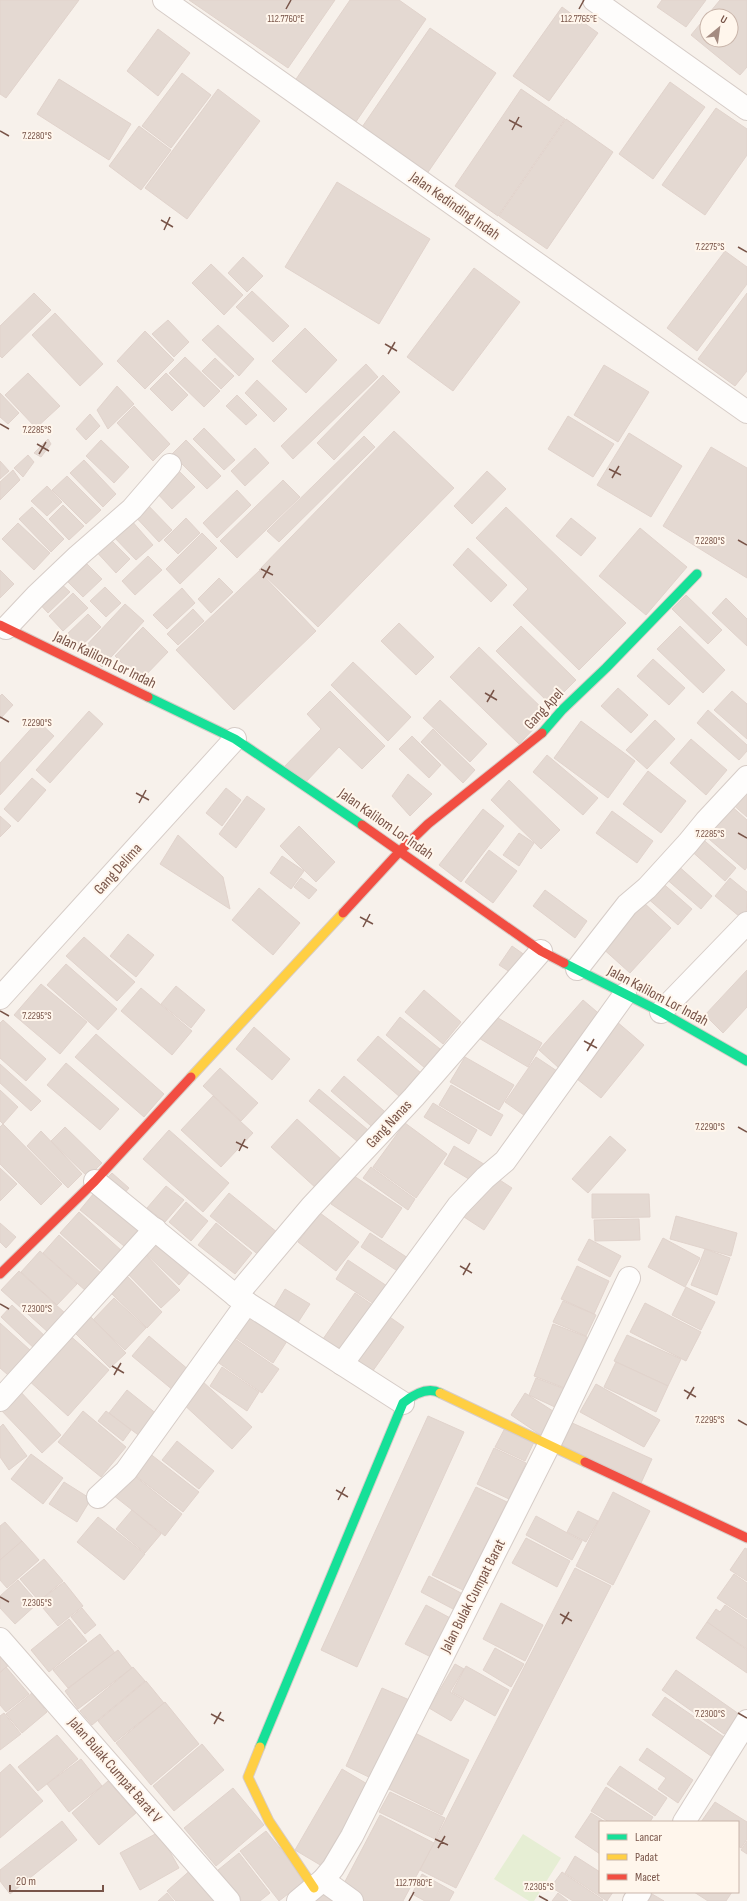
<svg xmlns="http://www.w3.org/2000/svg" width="747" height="1901" font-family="'Sofia Sans Condensed',sans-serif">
  <rect width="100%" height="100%" fill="#f7f1eb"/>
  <polygon fill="#e6eed4" points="523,1834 561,1858 534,1901 529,1901 494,1879"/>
  <g fill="#e4d9d2" stroke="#e1d3cc" fill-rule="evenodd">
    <polygon points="0,0 79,0 6,98 0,94"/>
    <polygon points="189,0 335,0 288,68"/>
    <polygon points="350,0 399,0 426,19 351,129 290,88"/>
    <polygon points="662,0 706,0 686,27 657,7"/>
    <path d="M720,0H747V67L740,75L691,35ZM707,16H731V40H707Z"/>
    <polygon points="562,7 598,33 549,101 513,76"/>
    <polygon points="430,28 496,73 424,178 358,133"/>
    <polygon points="158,29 190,53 158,96 127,71"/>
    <polygon points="182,73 211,95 171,148 142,126"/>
    <polygon points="59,79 131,124 109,160 37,114"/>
    <polygon points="670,82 705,107 653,179 619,154"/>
    <polygon points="218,89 260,121 187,219 145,188"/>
    <polygon points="521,89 565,119 498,216 455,186"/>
    <polygon points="716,108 747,129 747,155 705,215 662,185"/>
    <polygon points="566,119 613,152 547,249 499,216"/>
    <polygon points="139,126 171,150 141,190 109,166"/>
    <polygon points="337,182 430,239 379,324 285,267"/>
    <polygon points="725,251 747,267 747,284 697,351 667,328"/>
    <polygon points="243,257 263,276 247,292 228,273"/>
    <polygon points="211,264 243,295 224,315 192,283"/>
    <polygon points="474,268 520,302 453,391 407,357"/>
    <polygon points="252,291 289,326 273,342 236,307"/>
    <polygon points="34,293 51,310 2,358 0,356 0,326"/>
    <polygon points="747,293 747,371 735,386 698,359"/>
    <polygon points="55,313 103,364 80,386 32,335"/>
    <polygon points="168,320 189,342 174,357 152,334"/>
    <polygon points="218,325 254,359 239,376 202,340"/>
    <polygon points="305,328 337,360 306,393 272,361"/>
    <polygon points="145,331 174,360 145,389 117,361"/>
    <polygon points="185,357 220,391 204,407 169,373"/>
    <polygon points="215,358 234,376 221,389 202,371"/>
    <polygon points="366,364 378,377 293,459 281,446"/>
    <polygon points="604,365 649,392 618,442 574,415"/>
    <polygon points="28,373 60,406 36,428 5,395"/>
    <polygon points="166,373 188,395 172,411 150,389"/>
    <polygon points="383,375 400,392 334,460 317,443"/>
    <polygon points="257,380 287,409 274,422 245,393"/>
    <polygon points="117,386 134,404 108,429 97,410"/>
    <polygon points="0,393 19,413 8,424 0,417"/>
    <polygon points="237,395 257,415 246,425 226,406"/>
    <polygon points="134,406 170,444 153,461 117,423"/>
    <polygon points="90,414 100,426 86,440 76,429"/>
    <polygon points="568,416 614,444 593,477 548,449"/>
    <polygon points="204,428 235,460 224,470 193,439"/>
    <polygon points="394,431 454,488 318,627 259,570"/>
    <polygon points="629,433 682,466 651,517 597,485"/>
    <polygon points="364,436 375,447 279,542 267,531"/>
    <polygon points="48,439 51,444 41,457 34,453"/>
    <polygon points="101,440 129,467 114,483 86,456"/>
    <polygon points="186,440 221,476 207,489 172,454"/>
    <polygon points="711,447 747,468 747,578 663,526"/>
    <polygon points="255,448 269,463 245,486 231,471"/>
    <polygon points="28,455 34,462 23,477 14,468"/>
    <polygon points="84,460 116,494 103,507 70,473"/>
    <polygon points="0,461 9,471 0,479"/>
    <polygon points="177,469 195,487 172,509 154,490"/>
    <polygon points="13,470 20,480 0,500 0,482"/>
    <polygon points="487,471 506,489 472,524 454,506"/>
    <polygon points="67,476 101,510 86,524 52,490"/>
    <polygon points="283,480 300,497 237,558 220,541"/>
    <polygon points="47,486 62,502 47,516 31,501"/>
    <polygon points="237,490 251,505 217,538 203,523"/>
    <polygon points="143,500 172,530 159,542 131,512"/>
    <polygon points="63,505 84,526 69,540 49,519"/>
    <polygon points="32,507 64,539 51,552 19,519"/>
    <polygon points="506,507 626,623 579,670 513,605 528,589 476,538"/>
    <polygon points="186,518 200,533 178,554 164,540"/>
    <polygon points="571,518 596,538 581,556 556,536"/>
    <polygon points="130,519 153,545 136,560 112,535"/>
    <polygon points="18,523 50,553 34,570 2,539"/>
    <polygon points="640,528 687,567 646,615 599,576"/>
    <polygon points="202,533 217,548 180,584 166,569"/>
    <polygon points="106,535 130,559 116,573 93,548"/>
    <polygon points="468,548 507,585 491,602 453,565"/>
    <polygon points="148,556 162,570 135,595 122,581"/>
    <polygon points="87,564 102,579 83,597 68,582"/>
    <polygon points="0,570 14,584 0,598"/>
    <polygon points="259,571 316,631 234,710 176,650"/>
    <polygon points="219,578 233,592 211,613 198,599"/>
    <polygon points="57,580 70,592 48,613 36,600"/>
    <polygon points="105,587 121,603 106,617 90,601"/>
    <polygon points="182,588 195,603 167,629 153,615"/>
    <polygon points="73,593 88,608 63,631 49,616"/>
    <polygon points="686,595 722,630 708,644 672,609"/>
    <polygon points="726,598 747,619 747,646 712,613"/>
    <polygon points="125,604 144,621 102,667 83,649"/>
    <polygon points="193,609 204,621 178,645 167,634"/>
    <polygon points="88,614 101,627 77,650 64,637"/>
    <polygon points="399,623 434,657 416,675 381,641"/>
    <polygon points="521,626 576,680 551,705 496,651"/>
    <polygon points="680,626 725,670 703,693 657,649"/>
    <polygon points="143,627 168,652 140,681 115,656"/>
    <polygon points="479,647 548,714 519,744 450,677"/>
    <polygon points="653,659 685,688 669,705 637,676"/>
    <polygon points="353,662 411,717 388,741 331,685"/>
    <polygon points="618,688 648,715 631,733 601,706"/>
    <polygon points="330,691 385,746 362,769 339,747 303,785 284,767 321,729 307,714"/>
    <polygon points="732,691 747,704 747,739 714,710"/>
    <polygon points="2,694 13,705 0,719 0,696"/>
    <polygon points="440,700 487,744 470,762 423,718"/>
    <polygon points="708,710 747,745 747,751 739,760 697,723"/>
    <polygon points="89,711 103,724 50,783 36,770"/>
    <polygon points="655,720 675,739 647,769 626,750"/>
    <polygon points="38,721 54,736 0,795 0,763"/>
    <polygon points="581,721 635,761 608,798 554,758"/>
    <polygon points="433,729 475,770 463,783 421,742"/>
    <polygon points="412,736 441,765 429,778 399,749"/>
    <polygon points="691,739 727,770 706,795 670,763"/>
    <polygon points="547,755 598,798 583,815 533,772"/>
    <polygon points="648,771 686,801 661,833 623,804"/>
    <polygon points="408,774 432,794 410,816 392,796"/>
    <polygon points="32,778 46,790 18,822 4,809"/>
    <polygon points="509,780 560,830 541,849 491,800"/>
    <polygon points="226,788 241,800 222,826 206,813"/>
    <polygon points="742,789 747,794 747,817 730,802"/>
    <polygon points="247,796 265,809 236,848 219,834"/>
    <polygon points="728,803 747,820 747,867 745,870 702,833"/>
    <polygon points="483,809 504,826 461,882 439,865"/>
    <polygon points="612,811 653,841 637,863 596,833"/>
    <polygon points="0,816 11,826 0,837"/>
    <polygon points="299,826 335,862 316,882 280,846"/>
    <polygon points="519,833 534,843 519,866 503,855"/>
    <polygon points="178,835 223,877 230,909 160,864"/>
    <polygon points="699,836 736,868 725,881 688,848"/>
    <polygon points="489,850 517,871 493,903 465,882"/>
    <polygon points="282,856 304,871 291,889 270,873"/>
    <polygon points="676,864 712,896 701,909 664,877"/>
    <polygon points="301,878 317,890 309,899 294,887"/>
    <polygon points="730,878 747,892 746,922 715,896"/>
    <polygon points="659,880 692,909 678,925 645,896"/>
    <polygon points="259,888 300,923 273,955 232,920"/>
    <polygon points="545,890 587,921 575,938 533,906"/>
    <polygon points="642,901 671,928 630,973 600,946"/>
    <polygon points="128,934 154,955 136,977 110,956"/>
    <polygon points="84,937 135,982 117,1001 66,956"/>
    <polygon points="512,946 529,958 516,976 499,965"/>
    <polygon points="66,964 117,1009 98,1030 47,985"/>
    <polygon points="747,970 747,1007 723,1033 705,1015"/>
    <polygon points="41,984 87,1022 60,1054 14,1015"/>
    <polygon points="176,986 205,1010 191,1028 161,1004"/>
    <polygon points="141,988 192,1031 172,1055 121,1011"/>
    <polygon points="424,990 461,1022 443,1044 405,1012"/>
    <polygon points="583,1000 603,1017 559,1068 539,1050"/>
    <polygon points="491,1014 542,1043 528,1067 477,1037"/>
    <polygon points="400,1017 440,1049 425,1068 386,1035"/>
    <polygon points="3,1020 46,1059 26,1081 0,1058 0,1023"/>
    <polygon points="616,1021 644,1045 601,1098 572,1075"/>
    <polygon points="254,1027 290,1059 272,1080 236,1049"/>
    <polygon points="96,1034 164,1094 144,1117 75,1057"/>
    <polygon points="378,1036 421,1073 400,1097 357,1060"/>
    <polygon points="465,1057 514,1085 499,1110 450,1082"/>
    <polygon points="536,1057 563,1075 531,1120 505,1102"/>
    <polygon points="66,1063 119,1109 100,1130 47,1085"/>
    <polygon points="0,1064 41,1101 31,1111 0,1083"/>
    <polygon points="220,1068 258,1103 241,1121 203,1086"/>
    <polygon points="344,1076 391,1117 378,1132 331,1091"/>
    <polygon points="451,1085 503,1115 491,1136 439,1105"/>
    <polygon points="319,1089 368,1130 358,1142 309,1101"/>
    <polygon points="0,1090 18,1107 3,1124 0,1121"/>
    <polygon points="213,1096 253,1133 221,1167 181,1130"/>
    <polygon points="433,1103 477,1130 469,1144 424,1117"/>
    <polygon points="297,1119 343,1161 317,1189 271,1147"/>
    <polygon points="405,1123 447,1154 416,1198 373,1167"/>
    <polygon points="3,1124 62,1184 41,1205 0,1164 0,1127"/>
    <polygon points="65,1127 102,1163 88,1177 51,1141"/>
    <polygon points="169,1130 229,1183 203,1212 143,1159"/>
    <polygon points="41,1131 82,1174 68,1188 27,1146"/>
    <polygon points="610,1136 626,1150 588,1193 572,1179"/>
    <polygon points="454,1146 487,1166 477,1184 444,1164"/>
    <polygon points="371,1167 415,1199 408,1210 363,1178"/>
    <polygon points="0,1168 17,1184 0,1201"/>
    <polygon points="112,1173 129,1188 122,1196 104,1181"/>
    <polygon points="351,1174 402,1208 382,1238 331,1204"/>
    <polygon points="492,1175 512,1188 484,1230 464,1217"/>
    <polygon points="166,1186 184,1200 165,1222 147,1208"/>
    <polygon points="99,1187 144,1223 124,1246 80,1210"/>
    <polygon points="229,1193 278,1233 260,1256 210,1216"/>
    <polygon points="592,1194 649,1194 650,1217 592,1218"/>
    <polygon points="186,1202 208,1221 191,1241 169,1222"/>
    <polygon points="79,1212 123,1252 104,1273 60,1233"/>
    <polygon points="320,1213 359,1242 336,1271 298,1242"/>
    <polygon points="676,1216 737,1233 731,1256 670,1239"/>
    <polygon points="639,1219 640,1240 595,1241 594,1220"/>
    <polygon points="0,1223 16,1237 6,1248 0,1242"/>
    <polygon points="216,1223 252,1253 235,1274 198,1245"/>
    <polygon points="370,1233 411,1260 402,1274 361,1247"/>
    <polygon points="59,1235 102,1274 86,1291 43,1253"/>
    <polygon points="160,1237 194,1267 179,1285 145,1253"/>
    <polygon points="663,1238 700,1258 685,1287 648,1267"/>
    <polygon points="589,1239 621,1256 610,1277 578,1260"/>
    <polygon points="705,1249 730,1258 717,1295 691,1285"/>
    <polygon points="40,1251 77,1284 57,1305 21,1272"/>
    <polygon points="143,1252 180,1290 161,1308 124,1270"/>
    <polygon points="348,1260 387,1286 374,1304 336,1279"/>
    <polygon points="577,1266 609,1281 594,1314 561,1299"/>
    <polygon points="19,1271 66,1314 49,1333 1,1290"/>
    <polygon points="127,1276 162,1312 147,1328 111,1293"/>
    <polygon points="686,1287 715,1302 701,1330 672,1315"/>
    <polygon points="285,1289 310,1304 297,1324 273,1309"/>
    <polygon points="355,1293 377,1308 346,1354 323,1339"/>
    <polygon points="114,1298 146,1328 125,1350 93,1320"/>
    <polygon points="563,1301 596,1315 586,1336 553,1322"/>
    <polygon points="645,1303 701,1332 686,1361 630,1332"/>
    <polygon points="12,1305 48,1339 37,1351 1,1317"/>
    <polygon points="249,1311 289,1338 273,1363 233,1336"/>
    <polygon points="87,1313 126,1353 110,1368 71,1329"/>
    <polygon points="384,1313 404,1327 372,1372 352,1358"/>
    <polygon points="0,1323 30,1350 8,1375 0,1368"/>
    <polygon points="553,1324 587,1337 567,1389 534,1376"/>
    <polygon points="67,1333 109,1370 68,1416 27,1379"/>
    <polygon points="627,1335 681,1359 668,1386 614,1361"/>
    <polygon points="149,1336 190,1371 174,1391 132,1356"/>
    <polygon points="232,1337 279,1369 262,1393 216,1361"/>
    <polygon points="616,1362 668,1386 656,1412 604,1387"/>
    <polygon points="222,1367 259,1392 247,1411 210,1386"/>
    <polygon points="536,1378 565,1389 557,1408 529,1395"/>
    <polygon points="201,1380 252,1427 232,1449 181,1402"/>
    <polygon points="596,1384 660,1420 644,1447 580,1412"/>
    <polygon points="18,1389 61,1435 42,1453 0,1409"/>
    <polygon points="127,1390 158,1415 141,1437 109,1413"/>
    <polygon points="525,1393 556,1413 542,1436 511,1415"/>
    <polygon points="83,1411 126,1447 101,1477 58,1442"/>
    <polygon points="106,1411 131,1430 123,1441 98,1421"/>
    <polygon points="428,1416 464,1432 357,1667 321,1650"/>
    <polygon points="570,1422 652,1459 641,1483 560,1446"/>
    <polygon points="3,1424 27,1456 9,1470 0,1457 0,1427"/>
    <polygon points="505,1428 534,1442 525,1461 495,1447"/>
    <polygon points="177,1441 214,1471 199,1489 162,1460"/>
    <polygon points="494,1448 526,1463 509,1499 477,1484"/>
    <polygon points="144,1449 199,1492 183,1512 128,1470"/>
    <polygon points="31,1454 63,1478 43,1504 11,1479"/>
    <polygon points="131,1473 182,1514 165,1536 113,1495"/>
    <polygon points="64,1482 91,1499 77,1522 49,1504"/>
    <polygon points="476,1487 507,1502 463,1590 432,1575"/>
    <polygon points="613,1492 650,1511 613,1585 576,1566"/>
    <polygon points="132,1510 161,1534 145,1553 116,1529"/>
    <polygon points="578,1511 598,1521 586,1542 567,1532"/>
    <polygon points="536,1516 582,1541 572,1560 526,1535"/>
    <polygon points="98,1517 145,1554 124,1580 77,1542"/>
    <polygon points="5,1522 22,1541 0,1560 0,1526"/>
    <polygon points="526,1538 570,1561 557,1587 512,1563"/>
    <polygon points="22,1541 39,1560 7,1588 0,1580 0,1560"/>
    <polygon points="745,1548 747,1549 747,1581 730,1570"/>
    <polygon points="44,1559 63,1581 39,1601 20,1579"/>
    <polygon points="575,1568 611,1586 456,1888 420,1870"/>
    <polygon points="734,1574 747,1583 747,1618 717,1598"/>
    <polygon points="429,1576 461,1593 453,1609 421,1592"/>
    <polygon points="18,1580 38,1603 15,1624 0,1608 0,1596"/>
    <polygon points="64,1582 83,1606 58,1626 38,1602"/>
    <polygon points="501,1603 543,1625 525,1661 483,1639"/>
    <polygon points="426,1605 454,1620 433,1658 405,1644"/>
    <polygon points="725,1605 747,1620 747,1649 707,1622 716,1609 720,1612"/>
    <polygon points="82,1608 96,1625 85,1634 71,1617"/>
    <polygon points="69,1619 87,1641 49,1672 31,1650"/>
    <polygon points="707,1622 747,1650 747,1673 696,1638"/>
    <polygon points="100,1634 115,1653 68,1688 53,1670"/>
    <polygon points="495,1648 524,1664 511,1687 483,1670"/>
    <polygon points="118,1650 132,1668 78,1709 65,1691"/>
    <polygon points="0,1654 9,1665 0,1672"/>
    <polygon points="455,1664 464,1669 450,1692 464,1700 451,1721 429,1708"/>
    <polygon points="466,1666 509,1690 495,1716 452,1692"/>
    <polygon points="6,1667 29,1694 6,1712 0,1705 0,1673"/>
    <polygon points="133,1667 145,1681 92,1725 80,1711"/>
    <polygon points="676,1670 739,1714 724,1734 662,1690"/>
    <polygon points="146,1681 164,1703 115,1742 98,1721"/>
    <polygon points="382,1688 414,1702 377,1781 346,1766"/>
    <polygon points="32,1693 47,1712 22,1733 6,1714"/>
    <polygon points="665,1697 724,1737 711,1756 652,1715"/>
    <polygon points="165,1702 199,1744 151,1785 116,1743"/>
    <polygon points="4,1713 21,1734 0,1750 0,1716"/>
    <polygon points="415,1733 469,1760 442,1815 387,1788"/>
    <polygon points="57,1735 78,1759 38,1791 18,1767"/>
    <polygon points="202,1744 224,1770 174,1811 153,1786"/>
    <polygon points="647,1748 693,1780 678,1803 658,1789 666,1778 639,1760"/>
    <polygon points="81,1759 102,1786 69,1812 47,1784"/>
    <polygon points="10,1764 43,1801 0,1838 0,1773"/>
    <polygon points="620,1766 667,1798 655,1816 607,1784"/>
    <polygon points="342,1769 374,1788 327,1869 295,1850"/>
    <polygon points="108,1781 136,1813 99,1845 72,1813"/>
    <polygon points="606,1787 653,1817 650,1822 609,1822 591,1811"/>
    <polygon points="233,1788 264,1825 216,1866 184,1828"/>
    <polygon points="390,1792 445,1818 435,1839 379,1812"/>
    <polygon points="715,1802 747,1822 747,1839 741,1848 738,1846 738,1822 701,1822"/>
    <polygon points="591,1813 605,1822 600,1822 600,1854 575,1837"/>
    <polygon points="380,1815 434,1843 403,1901 359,1901 340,1891"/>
    <polygon points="62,1821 77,1840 10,1894 0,1881 0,1870"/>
    <polygon points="266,1831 306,1880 279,1901 240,1851"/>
    <polygon points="159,1832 179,1868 140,1890 120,1853"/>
    <polygon points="747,1841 747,1854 741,1850"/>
    <polygon points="239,1853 270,1893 260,1901 242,1901 218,1870"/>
    <polygon points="575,1856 600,1872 600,1892 613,1892 607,1901 565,1873"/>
    <polygon points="194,1867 225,1901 176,1901 167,1891"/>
    <polygon points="562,1872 603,1900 602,1901 573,1901 551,1887"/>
    <polygon points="422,1874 454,1892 449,1901 425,1901 412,1894"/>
    <polygon points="326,1887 346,1901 310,1901"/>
    <polygon points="694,1892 732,1892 726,1901 708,1901"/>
    <polygon points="167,1893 174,1901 158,1901"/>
    <polygon points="558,1893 568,1901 552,1901"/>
    <polygon points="652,1894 664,1901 648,1901"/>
  </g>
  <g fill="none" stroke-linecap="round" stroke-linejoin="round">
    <g stroke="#d6ccc7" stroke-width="24">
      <g id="street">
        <polyline points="164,0 747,412"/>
        <polyline points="594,0 747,109"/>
        <polyline points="6,628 36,596 78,556 132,509 170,465"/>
        <polyline points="577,969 627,905 647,888 688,843 706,821 747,777"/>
        <polyline points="0,998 235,739"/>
        <polyline points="661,1012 747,923"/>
        <polyline points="95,1181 236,1296 403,1403"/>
        <polyline points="236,1296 311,1207 414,1097 541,951"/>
        <polyline points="342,1364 458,1206 485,1178 505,1161 625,994"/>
        <polyline points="0,1400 155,1229"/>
        <polyline points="98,1497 126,1471 247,1303"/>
        <polyline points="0,1639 229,1901"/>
        <polyline points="684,1822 747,1721"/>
        <polyline points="323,1880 352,1901"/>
        <polyline points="298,1901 323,1880 333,1868 352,1836 549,1445 629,1278"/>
        <polyline points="634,1901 640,1892"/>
      </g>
    </g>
    <g stroke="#d7ccc7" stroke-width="11">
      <g id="fast">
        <polyline points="148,697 235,739 362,825"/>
        <polyline points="542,733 562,710 606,668 697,574"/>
        <polyline points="564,963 661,1012 747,1061"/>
        <path d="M260,1747L403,1403C413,1395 427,1386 440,1393"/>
      </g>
    </g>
    <g stroke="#d7ccc7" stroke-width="11">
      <g id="slow">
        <polyline points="191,1077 343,913"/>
        <polyline points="440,1393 585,1462"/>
        <polyline points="260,1747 248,1777 269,1821 314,1888"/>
      </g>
    </g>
    <g stroke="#d7ccc7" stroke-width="11">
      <g id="jam">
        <polyline points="0,625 148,697"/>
        <polyline points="362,825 541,951 564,963"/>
        <polyline points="343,913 400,851 428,824 542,733"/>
        <polyline points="0,1274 95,1181 191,1077"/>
        <polyline points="585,1462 747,1538"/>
      </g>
    </g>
    <use href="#street" stroke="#fefdfc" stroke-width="22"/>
    <use href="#fast" stroke="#16e098" stroke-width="9"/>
    <use href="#slow" stroke="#ffcf43" stroke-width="9"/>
    <use href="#jam" stroke="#f24e42" stroke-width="9"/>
  </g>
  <path fill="none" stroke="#785448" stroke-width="1.5" d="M286,9L291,0M579,9L584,0M509,120L522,127M512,130L519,117M0,131L9,136M161,220L173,227M164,230L170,217M738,247L747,252M385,344L397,351M388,354L395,342M0,424L9,429M37,444L49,451M39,454L46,442M609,469L621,475M612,478L619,466M738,540L747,545M261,569L273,575M263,578L270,566M485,693L497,700M487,702L494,690M0,717L9,722M136,793L149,800M139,803L146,790M738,833L747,838M360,917L373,924M363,927L370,914M0,1011L9,1016M584,1041L597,1048M587,1051L594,1039M738,1127L747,1132M236,1142L248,1148M239,1151L245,1139M460,1266L472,1273M463,1275L470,1263M0,1304L9,1309M112,1366L124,1373M114,1375L121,1363M684,1390L696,1397M687,1399L694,1387M738,1420L747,1425M336,1490L348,1497M338,1500L345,1487M0,1597L9,1602M560,1614L572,1621M562,1624L569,1612M738,1713L747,1718M211,1714L224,1721M214,1724L221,1712M435,1839L448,1845M438,1848L445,1836M539,1896L548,1901M409,1901L414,1892"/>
  <g text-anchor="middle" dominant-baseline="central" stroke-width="4" stroke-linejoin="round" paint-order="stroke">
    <g font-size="15" fill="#785448" stroke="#fff6ec">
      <text transform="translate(455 206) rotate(35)">Jalan Kedinding Indah</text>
      <text transform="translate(105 660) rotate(26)">Jalan Kalilom Lor Indah</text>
      <text transform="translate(544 709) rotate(-47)">Gang Apel</text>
      <text transform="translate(386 824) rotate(35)">Jalan Kalilom Lor Indah</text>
      <text transform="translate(118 869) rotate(-48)">Gang Delima</text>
      <text transform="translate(658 996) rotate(28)">Jalan Kalilom Lor Indah</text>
      <text transform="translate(389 1124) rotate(-47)">Gang Nanas</text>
      <text transform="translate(473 1596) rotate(-63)">Jalan Bulak Cumpat Barat</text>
      <text transform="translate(115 1770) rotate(49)">Jalan Bulak Cumpat Barat V</text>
    </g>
  </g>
  <g font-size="10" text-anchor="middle" fill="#785448" stroke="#fff6ec" stroke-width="4" stroke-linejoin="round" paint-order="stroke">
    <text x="286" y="22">112.7760°E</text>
    <text x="579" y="22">112.7765°E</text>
    <text x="37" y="139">7.2280°S</text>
    <text x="710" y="250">7.2275°S</text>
    <text x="37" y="433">7.2285°S</text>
    <text x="710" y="544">7.2280°S</text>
    <text x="37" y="726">7.2290°S</text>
    <text x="710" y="837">7.2285°S</text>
    <text x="37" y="1019">7.2295°S</text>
    <text x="710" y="1130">7.2290°S</text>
    <text x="37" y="1312">7.2300°S</text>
    <text x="710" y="1423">7.2295°S</text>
    <text x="37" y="1606">7.2305°S</text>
    <text x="710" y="1717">7.2300°S</text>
    <text x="414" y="1886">112.7780°E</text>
    <text x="539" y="1890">7.2305°S</text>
  </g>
  <rect x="599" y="1821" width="140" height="72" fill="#fff6ec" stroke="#c9b5aa"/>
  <rect x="607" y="1834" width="20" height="6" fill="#16e098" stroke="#c9b5aa"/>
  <text x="635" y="1841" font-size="12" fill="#785448">Lancar</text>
  <rect x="607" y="1854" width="20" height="6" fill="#ffcf43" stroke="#c9b5aa"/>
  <text x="635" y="1861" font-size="12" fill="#785448">Padat</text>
  <rect x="607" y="1874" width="20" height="6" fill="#f24e42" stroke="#c9b5aa"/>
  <text x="635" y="1881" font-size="12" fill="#785448">Macet</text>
  <g transform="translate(719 28) rotate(29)"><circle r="19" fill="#fff6ec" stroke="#c9b5aa"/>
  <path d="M0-3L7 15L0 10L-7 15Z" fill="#a48b81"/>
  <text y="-6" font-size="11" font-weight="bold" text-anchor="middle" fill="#785448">U</text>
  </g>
  <path d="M10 1885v6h93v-6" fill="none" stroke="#785448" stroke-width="2"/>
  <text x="16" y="1885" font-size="12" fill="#785448" stroke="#fff6ec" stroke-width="3" paint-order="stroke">20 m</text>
</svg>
